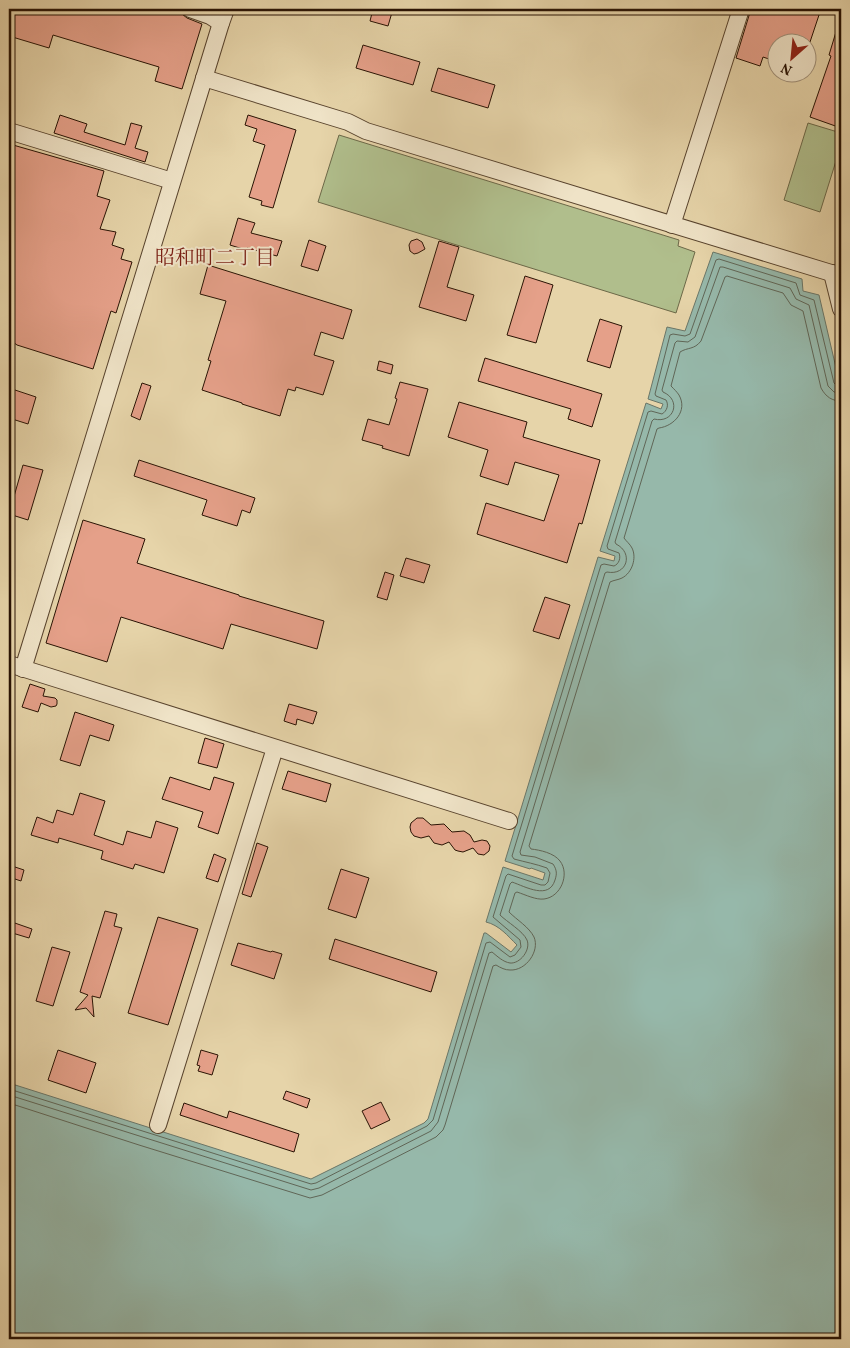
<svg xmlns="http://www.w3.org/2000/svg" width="850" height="1348" font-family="Vollkorn,'Noto Serif JP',serif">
  <rect width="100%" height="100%" fill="#e6d4a9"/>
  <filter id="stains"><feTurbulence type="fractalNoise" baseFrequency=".004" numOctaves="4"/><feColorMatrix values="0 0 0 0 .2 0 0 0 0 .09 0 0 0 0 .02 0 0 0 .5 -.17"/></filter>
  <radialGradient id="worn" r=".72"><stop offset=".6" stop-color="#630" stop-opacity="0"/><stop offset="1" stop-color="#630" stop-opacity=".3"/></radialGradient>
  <g fill="#b0be8c" stroke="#6c6848">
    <polygon points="808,123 841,133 841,145 820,212 784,200"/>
    <polygon points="339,135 679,240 678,246 695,252 676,313 318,202"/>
  </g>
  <path fill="#96b8aa" stroke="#6a7668" d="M713,252L802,279L803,291L819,295L840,385L841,386V1339H9V1083L311,1179L424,1123L428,1119L484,933H486L511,952L517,945C508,936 499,925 486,922L503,867L543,880L545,873L531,868L530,869L505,861L598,557L614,561L615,556L600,551L646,403L661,409L663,404L648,399L667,327L685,331Z"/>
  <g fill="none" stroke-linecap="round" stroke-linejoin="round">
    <g stroke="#606657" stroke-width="1">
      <path d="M9,1089L311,1184L316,1183L427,1126L433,1120L486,943L490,942L510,957L515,955L521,947L520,940L493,917L506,876L508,874L541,885H545L548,882L550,873L547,868C536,864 525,862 514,859L512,856L601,565L604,564L614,566C619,564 621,558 619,553L608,549L607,546L648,412L651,411L662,414C667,411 669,405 666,400L656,396L655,394L670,335L673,334L685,336L690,334L716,260L719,259L796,283L800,295L814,300L834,383L837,386L841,387"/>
      <path d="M9,1095L311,1190L319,1188L431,1131L438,1122L489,953L492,952C497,956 503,962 510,963C520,964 531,950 527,940C523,931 507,922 500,915L510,884L512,882C526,887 549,900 555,880C557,874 557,870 553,864L535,857L521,855L520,852L605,573L607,572C627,576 634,553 616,544L615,542L652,421L654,419C674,424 682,400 663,392L662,390L675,343L677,341L688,342L695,337L720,267H723L790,288L796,299L809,305L828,386L834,392L841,393"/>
      <path d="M9,1103L139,1145L310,1198L322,1195L436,1137L443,1130L445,1125L493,966L496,965C501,968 505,970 510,970C526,971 540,951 534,937C529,927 517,920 509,912L515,893L517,892C526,895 536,900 544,899C561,897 570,874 560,861C554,853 540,850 531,849L529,846L610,582C614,580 618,580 622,578C632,573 637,558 632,548C630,544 626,541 624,538L657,429L659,428C674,426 688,411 679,395C677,392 674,389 671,386L680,352C688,347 694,350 701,341L725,277L727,276L783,293L791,305L803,311L821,388C826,397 832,401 841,401"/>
    </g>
  </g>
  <g fill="#e5a089" stroke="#291304">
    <polygon points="9,9 165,9 182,14 187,18 202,24 182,89 155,81 159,67 53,35 49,48 9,36"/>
    <polygon points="373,9 393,9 388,26 370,21"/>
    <polygon points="751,9 821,9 810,42 778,42 778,62 763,57 760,66 736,58"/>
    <polygon points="839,22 841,23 841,128 810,117 831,56 829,55"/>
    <polygon points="363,45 420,62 413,85 356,68"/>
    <polygon points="438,68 495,85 488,108 431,91"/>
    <polygon points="60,115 87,124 84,132 125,145 131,123 142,126 135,148 148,152 145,162 54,133"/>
    <polygon points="248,115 296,130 273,208 261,205 262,201 249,197 265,145 253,141 257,129 245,125"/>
    <polygon points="13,145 104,171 97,196 110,200 100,229 116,232 112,245 124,249 121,259 132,262 116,313 111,311 93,369 17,345 9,339 9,160"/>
    <polygon points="238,218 255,223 251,233 282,241 277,256 247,248 246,250 230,245"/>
    <polygon points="417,239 422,242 425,249 418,253 414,254 410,251 409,245 411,241"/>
    <polygon points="309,240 326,246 318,271 301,266"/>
    <polygon points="439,241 459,247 447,287 474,295 466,321 419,307"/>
    <polygon points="208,265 352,310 343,339 321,332 314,355 334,361 323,395 296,387 295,391 288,389 280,416 242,404 242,403 202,390 211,361 208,360 226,301 200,294"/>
    <polygon points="525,276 553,285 536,343 507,335"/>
    <polygon points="600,319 622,326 610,368 587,361"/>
    <polygon points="485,358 602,394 592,427 568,419 571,409 478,381"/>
    <polygon points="379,361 393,365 391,374 377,370"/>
    <polygon points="400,382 428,389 409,456 382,448 383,446 362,440 368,419 389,425 397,399 395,398"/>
    <polygon points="142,383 151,386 140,420 131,416"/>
    <polygon points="9,388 36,397 28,424 9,418"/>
    <polygon points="459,402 527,422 523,437 600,460 582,524 579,523 567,563 477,534 486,503 544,521 559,475 515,462 508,485 480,476 488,450 448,437"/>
    <polygon points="139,460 255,498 250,513 242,510 237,526 202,515 207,500 134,476"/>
    <polygon points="23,465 43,470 28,520 9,514"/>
    <polygon points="83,520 145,539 137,563 239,595 239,596 324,621 317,649 231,624 223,649 121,617 107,662 46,643"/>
    <polygon points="406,558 430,565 424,583 400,576"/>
    <polygon points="385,572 394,575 387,600 377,597"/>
    <polygon points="545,597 570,605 559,639 533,631"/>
    <polygon points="30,684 45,689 43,696 55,698 57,700 57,704 56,706 51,707 41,703 38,712 22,707"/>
    <polygon points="289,704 317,712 313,724 297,719 296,725 284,721"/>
    <polygon points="75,712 114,725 109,741 90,735 80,766 60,760"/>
    <polygon points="205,738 224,744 217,768 198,763"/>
    <polygon points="288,771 331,784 326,802 282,789"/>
    <polygon points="170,777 210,790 214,777 234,783 218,834 198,827 203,812 162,799"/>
    <polygon points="80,793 105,801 94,835 123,845 127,831 151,838 156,821 178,828 164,873 135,864 133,869 101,859 103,851 59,838 58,843 31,835 37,817 53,823 57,810 73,815"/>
    <polygon points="417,818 423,818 431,825 444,824 452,832 464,831 470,835 474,842 482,840 487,841 490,846 489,851 484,855 478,854 473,848 463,852 458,851 455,850 449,842 442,845 434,843 429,836 421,838 414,836 411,832 410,827 411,823"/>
    <polygon points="257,843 268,847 251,897 242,894"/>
    <polygon points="214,854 226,859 218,882 206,878"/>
    <polygon points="9,865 24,870 21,881 9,877"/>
    <polygon points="341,869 369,878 356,918 328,909"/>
    <polygon points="105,911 117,914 114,926 122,928 100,998 92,996 94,1017 86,1008 75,1010 88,995 80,992"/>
    <polygon points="158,917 198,929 168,1025 128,1013"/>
    <polygon points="9,921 32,929 29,938 9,932"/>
    <polygon points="335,939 437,972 431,992 329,959"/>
    <polygon points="238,943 271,952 272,951 282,954 274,979 231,965"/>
    <polygon points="52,947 70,952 53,1006 36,1001"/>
    <polygon points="58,1050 96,1063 86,1093 48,1080"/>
    <polygon points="201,1050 218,1055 212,1075 198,1071 200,1066 197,1065"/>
    <polygon points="286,1091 310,1099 307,1108 283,1099"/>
    <polygon points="381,1102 390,1120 371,1129 362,1111"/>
    <polygon points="184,1103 227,1118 229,1111 299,1134 294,1152 180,1115"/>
  </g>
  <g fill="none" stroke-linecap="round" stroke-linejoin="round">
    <g stroke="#58432d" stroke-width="18">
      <g id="minor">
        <polyline points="190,9 210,16 221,23"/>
        <polyline points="204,78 348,122 366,131 841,276"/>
        <polyline points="9,131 172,181"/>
        <polyline points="672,225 741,9"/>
        <polyline points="832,273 841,309"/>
        <polyline points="9,664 509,821"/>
        <polyline points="23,669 221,23 226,9"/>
        <polyline points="158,1125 275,748"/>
      </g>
    </g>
    <use href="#minor" stroke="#efe3c7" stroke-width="16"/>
  </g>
  <g text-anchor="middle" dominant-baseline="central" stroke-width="4" stroke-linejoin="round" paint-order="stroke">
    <g font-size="20" fill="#7a1f14" stroke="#efe3c7">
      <text x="215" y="259">昭和町二丁目</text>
    </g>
  </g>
  <rect width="850" height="1348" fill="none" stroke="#e6d4a9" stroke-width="30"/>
  <rect x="10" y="10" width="830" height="1328" fill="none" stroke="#291304" stroke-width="2.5"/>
  <rect x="15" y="15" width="820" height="1318" fill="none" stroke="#291304"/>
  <g transform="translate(792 58) rotate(207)"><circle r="24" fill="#efe3c7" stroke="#a09079"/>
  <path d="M0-4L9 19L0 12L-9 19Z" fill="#8f2418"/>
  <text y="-8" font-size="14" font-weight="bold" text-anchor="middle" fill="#291304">N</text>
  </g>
  <rect width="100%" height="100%" filter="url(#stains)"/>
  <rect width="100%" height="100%" fill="url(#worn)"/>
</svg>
